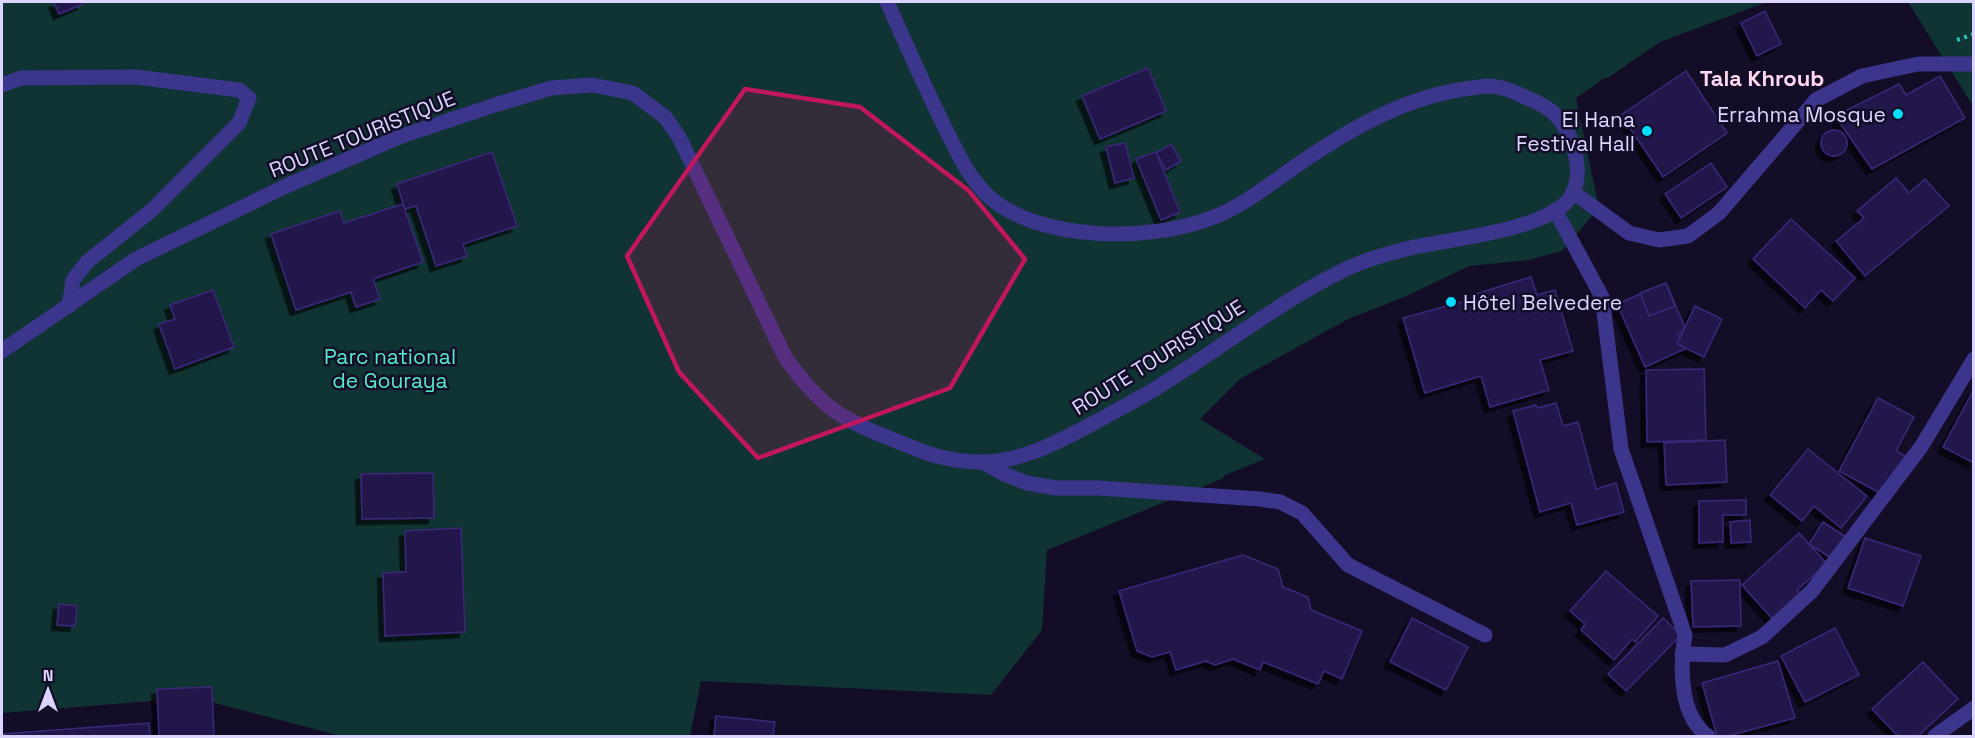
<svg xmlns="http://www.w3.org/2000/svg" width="1975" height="738" font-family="'Space Grotesk',sans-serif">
  <defs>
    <filter id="shadow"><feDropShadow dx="-5.5" dy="5.5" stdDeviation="0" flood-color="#0009"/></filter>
  </defs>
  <rect width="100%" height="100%" fill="#130d28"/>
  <g fill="#103333">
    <polygon points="2,2 1767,2 1660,42 1609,77 1603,79 1576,98 1599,208 1562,251 1529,260 1469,266 1407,296 1350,318 1240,379 1200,419 1265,459 1223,476 1224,478 1047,550 1042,630 991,695 701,681 690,736 341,736 204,700 152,701 2,713"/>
    <polygon points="1908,2 1973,2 1973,106"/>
  </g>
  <g fill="#24184b" stroke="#3b2879" stroke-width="1.5" filter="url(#shadow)">
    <polygon points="54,2 81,2 83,4 59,14"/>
    <polygon points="1765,11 1781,44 1757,56 1741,23"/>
    <polygon points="1148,68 1166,111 1100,139 1082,96"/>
    <polygon points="1686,71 1727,133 1663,177 1621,115"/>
    <polygon points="1940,76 1965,118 1872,169 1835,116 1899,84 1906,95"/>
    <circle cx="1834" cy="143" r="13"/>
    <polygon points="1125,143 1134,178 1115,183 1106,147"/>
    <polygon points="1171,144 1181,161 1166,170 1156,153"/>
    <polygon points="492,152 517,226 463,244 467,256 436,266 416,206 405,209 397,184"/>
    <polygon points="1156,152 1180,212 1161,220 1136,159"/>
    <polygon points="1711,163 1727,187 1681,218 1665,194"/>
    <polygon points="1896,178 1909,193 1925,179 1949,206 1865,276 1836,241 1864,218 1857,211"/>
    <polygon points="403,204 423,262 373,279 380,299 356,307 351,292 296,310 271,234 340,211 344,223"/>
    <polygon points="1791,219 1855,278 1833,301 1821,290 1805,308 1753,259"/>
    <polygon points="1531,277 1537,295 1555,290 1573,351 1540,360 1549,390 1490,407 1481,376 1425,393 1403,318 1476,298 1475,294"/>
    <polygon points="1666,283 1686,330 1678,334 1685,349 1645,367 1617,304"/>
    <polygon points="1666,283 1675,306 1649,316 1640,293"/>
    <polygon points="213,290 234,347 175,369 159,324 175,319 170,305"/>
    <polygon points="1695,306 1722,319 1704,357 1677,344"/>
    <polygon points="1704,369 1706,440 1647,442 1646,370"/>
    <polygon points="1974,389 1974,463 1943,447"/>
    <polygon points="1878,398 1914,417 1896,451 1910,459 1889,498 1839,471"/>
    <polygon points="1556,403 1563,426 1578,422 1596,489 1616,483 1624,512 1577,525 1571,503 1540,512 1513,411 1536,405 1537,408"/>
    <polygon points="1725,440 1727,482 1666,485 1664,443"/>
    <polygon points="1808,449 1867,496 1841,528 1814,506 1802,521 1770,495"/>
    <polygon points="433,473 434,518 362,519 361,474"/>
    <polygon points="1746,500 1746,515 1723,515 1723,542 1699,543 1699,501"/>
    <polygon points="1750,520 1751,542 1731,543 1730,522"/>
    <polygon points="1823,522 1849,539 1834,560 1809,544"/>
    <polygon points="461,528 465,632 385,636 383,573 406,572 405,531"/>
    <polygon points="1799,533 1827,564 1797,590 1805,599 1777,624 1742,585"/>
    <polygon points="1865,538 1921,556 1903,606 1848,588"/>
    <polygon points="1243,555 1278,569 1283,587 1308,597 1311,610 1362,631 1342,679 1324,671 1318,684 1263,662 1260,670 1233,659 1215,665 1206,661 1176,670 1170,652 1152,657 1137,651 1119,591"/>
    <polygon points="1606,571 1658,616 1635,642 1632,639 1614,660 1581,630 1585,624 1570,611"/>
    <polygon points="1740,580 1741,626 1693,627 1691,581"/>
    <polygon points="59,604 77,606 75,626 57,625"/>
    <polygon points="1412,618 1468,647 1446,690 1390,662"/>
    <polygon points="1663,618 1681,635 1626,691 1608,674"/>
    <polygon points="1835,628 1859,675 1805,702 1781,656"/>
    <polygon points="1778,661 1795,718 1728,736 1717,736 1702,683"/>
    <polygon points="1923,662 1958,699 1918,736 1898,736 1872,709"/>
    <polygon points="212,687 214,736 159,736 157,689"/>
    <polygon points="716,716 775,722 773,736 714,736"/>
    <polygon points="149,723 150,736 2,736 2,734"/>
  </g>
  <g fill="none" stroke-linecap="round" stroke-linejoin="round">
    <polyline stroke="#25c3be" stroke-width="4" stroke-dasharray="3 4.5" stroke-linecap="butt" points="1957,40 1974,34"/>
    <g stroke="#3b358b" stroke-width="15">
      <polyline points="2,85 21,78 136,77 239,90 249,98 239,123 152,210 87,262 73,280 69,306"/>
      <polyline points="1573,192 1629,233 1659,240 1688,236 1719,213 1816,100 1862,76 1918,64 1974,64"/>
      <path d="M1555,210L1602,297L1621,449L1685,635C1680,667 1679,716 1708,736"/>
      <path d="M2,351L136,259L284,187L399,137L495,105L551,88L592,85L633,93L665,117L679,137L785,357C821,408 842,420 899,442C928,454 946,461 978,462C1024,463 1066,438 1105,417C1124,406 1143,397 1161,385C1223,347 1280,301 1346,269C1365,260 1386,254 1406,249C1447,239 1545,231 1569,199C1582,181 1578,157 1570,138C1560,114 1549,107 1525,97C1515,92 1502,87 1491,86C1484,86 1478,87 1472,88C1409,95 1351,128 1299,164C1272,182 1245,205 1214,217C1152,242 1039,243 987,195C969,177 959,156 948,134C926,90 907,46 887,2"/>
      <polyline points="982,462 1004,474 1027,483 1056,488 1098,488 1260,499 1280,502 1302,513 1348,565 1485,635"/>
      <polyline points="1682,654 1725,655 1762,637 1812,591 1921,447 1974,359"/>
      <polyline points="1935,736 1974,708"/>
    </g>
  </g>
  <path fill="#c2185b" fill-opacity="0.2" stroke="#c2185b" stroke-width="4.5" stroke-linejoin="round" d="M745,89L860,107L968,190L1025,259L950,388L758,458L679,372L627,256Z"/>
  <g fill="#01deff" stroke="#130d28" stroke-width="2">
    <circle cx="1898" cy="114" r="6"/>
    <circle cx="1647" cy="131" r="6"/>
    <circle cx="1451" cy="302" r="6"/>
  </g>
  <g text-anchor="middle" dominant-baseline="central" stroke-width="5" stroke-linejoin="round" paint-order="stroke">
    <g font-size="21" fill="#dbd5ff" stroke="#130d28" text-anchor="end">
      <text x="1886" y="114">Errahma Mosque</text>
      <text x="1635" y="119">El Hana<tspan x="1635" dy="24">Festival Hall</tspan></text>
      <text x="1463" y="302" text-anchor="start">Hôtel Belvedere</text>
    </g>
    <g font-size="21" fill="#dbd5ff" stroke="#130d28">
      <text transform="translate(362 134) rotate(-22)">ROUTE TOURISTIQUE</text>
      <text transform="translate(1158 357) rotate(-32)">ROUTE TOURISTIQUE</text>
    </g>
    <g font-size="21" fill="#56eac9" stroke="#130d28">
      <text x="390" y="356">Parc national<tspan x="390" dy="24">de Gouraya</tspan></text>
    </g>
    <g font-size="22" font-weight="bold" fill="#ffd7ef" stroke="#130d28">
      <text x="1762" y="78">Tala Khroub</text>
    </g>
  </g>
  <rect width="1975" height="738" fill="none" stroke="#dbd5ff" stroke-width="6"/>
  <g transform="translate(48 690)" stroke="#130d28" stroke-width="4.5" paint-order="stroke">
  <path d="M0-4.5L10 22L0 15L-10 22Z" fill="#dbd5ff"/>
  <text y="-9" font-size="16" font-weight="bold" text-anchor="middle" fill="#dbd5ff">N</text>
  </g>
</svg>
